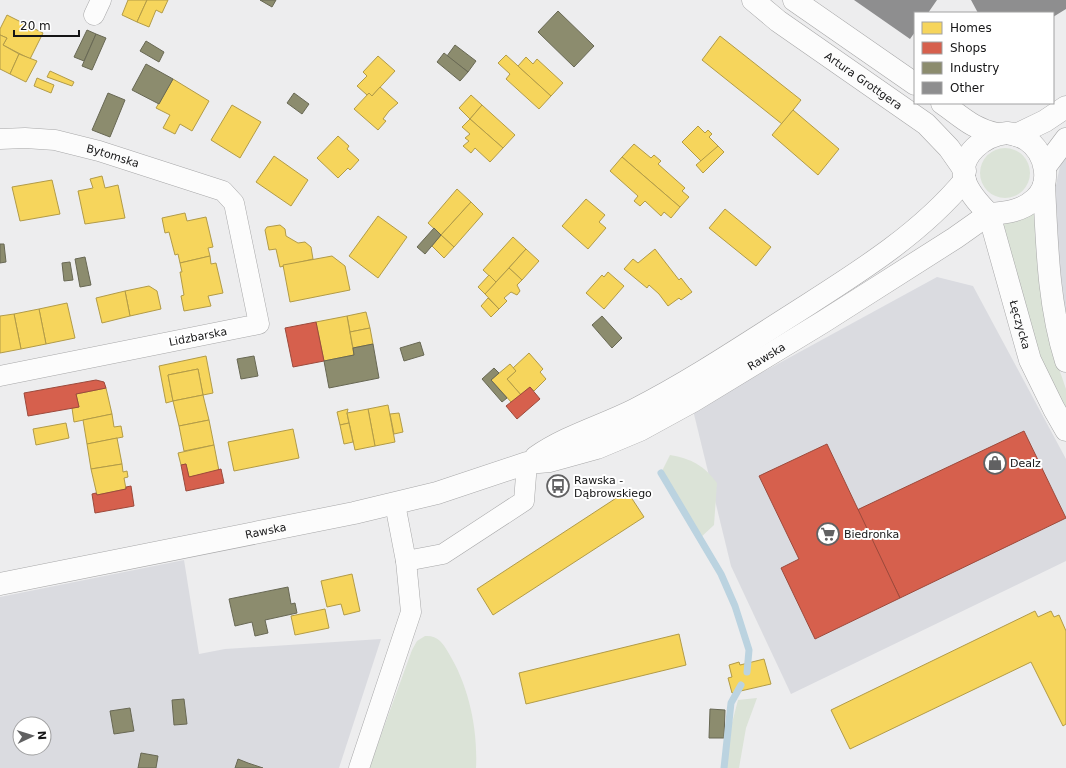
<svg xmlns="http://www.w3.org/2000/svg" width="1066" height="768" font-family="'DejaVu Sans',sans-serif">
  <rect width="100%" height="100%" fill="#ededee"/>
  <g fill="#dadbe0" fill-rule="evenodd">
    <polygon points="1066,152 1066,341 1063,327 1055,190 1060,166"/>
    <polygon points="937,277 973,286 1066,459 1066,561 791,694 731,566 693,410"/>
    <path d="M184,560L199,654L225,649L381,639L339,768H0V597ZM20,724H44V748H20Z"/>
  </g>
  <g fill="#dbe3d7">
    <circle cx="1005" cy="173" r="25"/>
    <polygon points="1035,211 1057,363 1066,389 1066,416 1043,373 1000,222"/>
    <path d="M670,455C692,459 703,465 717,483L714,525L700,538L661,473Z"/>
    <path d="M425,636C437,635 443,643 448,652C469,686 478,729 476,768H369L412,650L417,641Z"/>
    <polygon points="757,698 746,728 739,768 724,768 727,742 738,700"/>
  </g>
  <g fill="#f6d55c" stroke="#b29b47">
    <polygon points="128,0 147,0 137,22 122,15"/>
    <polygon points="147,0 168,0 162,13 156,10 149,27 137,22"/>
    <polygon points="7,15 43,33 30,59 3,45 7,38 0,35 0,29"/>
    <polygon points="0,35 7,38 3,45 19,54 10,74 0,69"/>
    <polygon points="720,36 801,100 782,124 702,60"/>
    <polygon points="19,54 37,61 26,82 10,74"/>
    <polygon points="506,55 551,96 539,109 506,79 510,74 498,63"/>
    <polygon points="378,56 395,71 372,96 369,93 367,95 357,86 367,76 363,72"/>
    <polygon points="526,57 533,64 537,59 563,83 551,96 518,66"/>
    <polygon points="50,71 74,82 72,86 47,77"/>
    <polygon points="37,78 54,85 51,93 34,86"/>
    <polygon points="173,79 209,101 192,131 180,124 175,134 163,128 170,115 156,108"/>
    <polygon points="380,87 398,103 389,111 383,119 386,121 378,130 354,109 369,93 372,96"/>
    <polygon points="471,95 482,105 470,119 459,108"/>
    <polygon points="232,105 261,122 240,158 211,140"/>
    <polygon points="482,105 515,135 503,148 470,119"/>
    <polygon points="793,110 839,149 818,175 772,135"/>
    <polygon points="470,119 503,148 490,162 475,148 471,153 463,146 469,141 465,138 470,134 462,127"/>
    <polygon points="698,126 705,133 708,130 712,134 709,137 718,146 702,162 682,142"/>
    <polygon points="338,136 349,146 347,149 359,160 350,170 348,168 338,178 317,158"/>
    <polygon points="634,144 651,158 654,155 661,161 658,164 685,188 682,191 689,197 680,207 622,157"/>
    <polygon points="718,146 724,152 703,173 696,165"/>
    <polygon points="274,156 308,180 291,206 256,182"/>
    <polygon points="622,157 680,207 671,218 664,212 661,216 645,201 640,206 634,201 638,196 610,171"/>
    <polygon points="102,176 105,188 118,185 125,218 85,224 78,191 93,188 90,179"/>
    <polygon points="52,180 60,214 20,221 12,187"/>
    <polygon points="457,189 471,202 441,235 428,223"/>
    <polygon points="586,199 605,215 599,222 606,228 588,249 562,226"/>
    <polygon points="471,202 483,214 454,247 441,235"/>
    <polygon points="725,209 771,247 756,266 709,228"/>
    <polygon points="185,213 187,221 206,217 213,247 208,248 210,256 180,263 178,254 175,255 169,232 165,233 162,218"/>
    <polygon points="378,216 407,237 378,278 349,256"/>
    <polygon points="280,225 285,229 286,236 298,243 305,242 311,247 313,259 280,267 276,249 269,250 265,230 267,227"/>
    <polygon points="441,235 454,247 444,258 432,246"/>
    <polygon points="513,237 526,249 496,282 483,270"/>
    <polygon points="526,249 539,261 522,280 509,268"/>
    <polygon points="655,249 679,280 681,278 692,292 681,300 679,298 668,306 659,294 649,285 647,288 624,269 633,259 638,263"/>
    <polygon points="210,256 211,264 216,263 223,293 208,296 211,306 184,311 181,296 184,295 180,272 182,272 180,263"/>
    <polygon points="332,256 345,266 350,290 290,302 283,265"/>
    <polygon points="509,268 522,280 517,285 520,291 517,295 511,292 504,298 507,301 499,309 485,294"/>
    <polygon points="608,272 624,286 604,309 586,293 602,275 604,277"/>
    <polygon points="489,275 496,282 485,294 478,287"/>
    <polygon points="149,286 157,291 161,309 130,316 125,291"/>
    <polygon points="125,291 130,316 102,323 96,298"/>
    <polygon points="488,298 499,309 491,317 481,306"/>
    <polygon points="67,303 75,338 46,344 39,309"/>
    <polygon points="39,309 46,344 21,349 14,314"/>
    <polygon points="366,312 370,328 350,332 347,316"/>
    <polygon points="14,314 21,349 0,353 0,316"/>
    <polygon points="347,316 354,355 324,361 316,322"/>
    <polygon points="370,328 373,344 353,348 350,332"/>
    <polygon points="529,353 543,369 540,372 546,379 534,391 530,387 521,395 507,379 516,371 513,368"/>
    <polygon points="206,356 213,393 203,395 198,369 168,375 173,401 166,403 159,366"/>
    <polygon points="510,364 516,371 507,379 521,395 512,403 491,380"/>
    <polygon points="198,369 203,395 173,401 168,375"/>
    <polygon points="106,388 112,414 74,422 72,408 79,407 76,394"/>
    <polygon points="203,395 209,420 179,426 173,401"/>
    <polygon points="388,405 395,442 375,446 368,409"/>
    <polygon points="348,409 347,413 349,423 340,425 337,412"/>
    <polygon points="368,409 375,446 355,450 347,413"/>
    <polygon points="399,413 403,432 394,434 390,414"/>
    <polygon points="112,414 114,427 121,426 123,437 87,444 83,420"/>
    <polygon points="209,420 214,445 184,451 179,426"/>
    <polygon points="66,423 69,438 36,445 33,429"/>
    <polygon points="349,423 353,442 344,444 340,425"/>
    <polygon points="293,429 299,458 234,471 228,442"/>
    <polygon points="117,438 122,464 91,469 87,444"/>
    <polygon points="214,445 219,471 189,477 186,464 181,465 178,453"/>
    <polygon points="122,464 123,472 127,471 128,477 124,478 126,489 97,495 91,469"/>
    <polygon points="567,480 569,485 552,491 550,487"/>
    <polygon points="627,491 644,517 493,615 477,589"/>
    <polygon points="352,574 360,611 344,615 341,604 327,607 321,581"/>
    <polygon points="325,609 329,628 295,635 291,616"/>
    <polygon points="1035,611 1038,617 1051,611 1054,617 1059,615 1066,631 1066,724 1063,726 1031,662 850,749 831,710"/>
    <polygon points="679,634 686,665 526,704 519,673"/>
    <polygon points="764,659 771,684 732,693 728,678 732,677 729,665 739,662 740,665"/>
  </g>
  <g fill="#d6604d" stroke="#9c4a3c">
    <polygon points="316,322 324,361 293,367 285,328"/>
    <polygon points="96,380 104,382 106,388 76,394 79,407 28,416 24,393"/>
    <polygon points="530,387 540,399 517,419 506,406"/>
    <polygon points="1024,431 1066,518 900,598 857,510"/>
    <polygon points="827,444 900,598 815,639 781,568 799,559 759,476"/>
    <polygon points="186,464 189,477 221,469 224,483 186,491 181,465"/>
    <polygon points="131,486 134,506 95,513 92,494 96,493 97,495 126,489 126,487"/>
  </g>
  <g fill="#8c8c6e" stroke="#686854">
    <polygon points="260,0 276,0 272,7"/>
    <polygon points="558,11 594,46 574,67 538,32"/>
    <polygon points="87,30 96,34 84,61 74,57"/>
    <polygon points="96,34 106,38 92,70 82,66"/>
    <polygon points="146,41 164,52 159,62 140,51"/>
    <polygon points="455,45 476,61 468,72 447,56"/>
    <polygon points="444,53 468,72 460,81 437,62"/>
    <polygon points="146,64 173,79 159,104 132,90"/>
    <polygon points="108,93 125,100 110,137 92,130"/>
    <polygon points="294,93 309,104 302,114 287,103"/>
    <polygon points="434,228 441,235 425,254 417,247"/>
    <polygon points="0,244 4,244 6,262 0,263"/>
    <polygon points="85,257 91,285 80,287 75,259"/>
    <polygon points="70,262 73,280 64,281 62,263"/>
    <polygon points="602,316 622,338 612,348 592,325"/>
    <polygon points="420,342 424,355 404,361 400,348"/>
    <polygon points="373,344 379,378 329,388 324,361 354,355 353,348"/>
    <polygon points="254,356 258,376 241,379 237,359"/>
    <polygon points="494,368 499,373 491,380 507,398 502,402 482,379"/>
    <polygon points="288,587 291,604 295,603 297,613 265,620 268,633 255,636 252,622 235,626 229,599"/>
    <polygon points="184,699 187,724 174,725 172,700"/>
    <polygon points="130,708 134,731 114,734 110,711"/>
    <polygon points="710,709 725,710 724,738 709,738"/>
    <polygon points="141,753 158,756 156,768 138,768"/>
    <polygon points="238,759 248,763 263,768 235,768"/>
  </g>
  <g fill="none" stroke-linecap="round" stroke-linejoin="round">
    <g stroke="#bbd3e0" stroke-width="7">
      <polyline points="661,473 721,574 735,606 749,650 747,672"/>
      <polyline points="724,768 731,703 741,685"/>
    </g>
  </g>
  <g fill="#8e8e8f">
    <polygon points="854,0 937,0 928,13 915,13 915,32 910,39"/>
    <polygon points="971,0 1066,0 1066,9 1053,17 1053,13 978,13"/>
  </g>
  <g fill="none" stroke-linecap="round" stroke-linejoin="round">
    <g stroke="#a7a7a8" stroke-width="21">
      <g id="minor">
        <polyline points="94,15 101,0"/>
        <path id="s1" d="M0,139L25,138L55,140L99,151L223,191L234,203L259,324L0,376"/>
        <polyline points="406,561 443,554 524,501 527,463"/>
        <polyline points="359,768 411,612 406,561 395,504"/>
      </g>
    </g>
    <g stroke="#a7a7a8" stroke-width="23">
      <g id="tertiary">
        <polyline points="1016,135 1045,121 1066,107"/>
        <polyline points="1045,167 1066,139"/>
        <path d="M536,457C566,436 602,426 634,410C687,383 737,350 787,318C849,278 917,238 965,180"/>
        <path id="s2" d="M0,584L354,513L437,493L527,463L550,461L597,448L640,430L693,401L823,322L955,238L989,214"/>
      </g>
    </g>
    <g stroke="#a7a7a8" stroke-width="23">
      <g id="secondary">
        <path id="s3" d="M753,0L778,21L926,124L949,148L965,171"/>
        <polyline points="794,0 915,84"/>
        <path d="M942,103C962,117 973,129 997,134"/>
        <path d="M1007,133C1014,134 1021,136 1027,140C1045,152 1053,183 1035,199C1022,211 1006,213 989,214C980,205 969,193 965,181C957,155 985,135 1007,133Z"/>
        <path d="M1044,185C1047,244 1048,304 1066,361"/>
        <path id="s4" d="M989,214L1030,360L1054,409L1066,430"/>
      </g>
    </g>
    <use href="#minor" stroke="#fcfcfc" stroke-width="20"/>
    <use href="#tertiary" stroke="#fcfcfc" stroke-width="22"/>
    <use href="#secondary" stroke="#fcfcfc" stroke-width="22"/>
  </g>
  <defs>
    <g id="shop-ring" transform="scale(1.15)"><circle r="9.5" fill="#fff" stroke="#616162" stroke-width="1.5"/><path d="M-5-2.5h2.3a2.7 3.5 0 0 1 5.4 0H5L5.5 6h-11ZM-1.5-2.5h3a1.5 2.3 0 0 0-3 0Z" fill="#616162"/></g>
    <g id="bus-ring" transform="scale(1.15)"><circle r="9.5" fill="#fff" stroke="#616162" stroke-width="1.5"/><path d="M-5-6H5V4H4V6H2V4H-2V6H-4V4H-5ZM-3.5-4V0h7V-4ZM-3.5 1.2v1.5H-2V1.2ZM2 1.2v1.5H3.5V1.2Z" fill="#616162"/></g>
    <g id="supermarket-ring" transform="scale(1.15)"><circle r="9.5" fill="#fff" stroke="#616162" stroke-width="1.5"/><path d="M-6-5.5h2.5l.6 2H6L4.5 2H-2.5L-4.4-4H-6ZM-1.5 3.2a1.3 1.3 0 1 0 .1 0ZM3 3.2a1.3 1.3 0 1 0 .1 0Z" fill="#616162"/></g>
  </defs>
  <g fill-rule="evenodd">
    <use href="#shop-ring" x="995" y="463"/>
    <use href="#bus-ring" x="558" y="486"/>
    <use href="#supermarket-ring" x="828" y="534"/>
  </g>
  <g text-anchor="middle" dominant-baseline="central" stroke-width="4" stroke-linejoin="round" paint-order="stroke">
    <g font-size="11" fill="#151516" stroke="#fff">
      <text stroke="none"><textPath href="#s3" startOffset="137">Artura Grottgera</textPath></text>
      <text stroke="none"><textPath href="#s1" startOffset="115">Bytomska</textPath></text>
      <text stroke="none"><textPath href="#s4" startOffset="115">Łęczycka</textPath></text>
      <text transform="translate(198 337) rotate(-11)">Lidzbarska</text>
      <text stroke="none"><textPath href="#s2" startOffset="806">Rawska</textPath></text>
      <text stroke="none"><textPath href="#s2" startOffset="271">Rawska</textPath></text>
    </g>
    <g font-size="11" fill="#151516" stroke="#fff" text-anchor="start">
      <text x="1010" y="463">Dealz</text>
      <text x="574" y="480">Rawska -<tspan x="574" dy="13">Dąbrowskiego</tspan></text>
      <text x="844" y="534">Biedronka</text>
    </g>
  </g>
  <rect x="914" y="12" width="140" height="92" fill="#ffffff" stroke="#a1a1a2"/>
  <rect x="922" y="22" width="20" height="12" fill="#f6d55c" stroke="#a1a1a2"/>
  <text x="950" y="32" font-size="12" fill="#151516">Homes</text>
  <rect x="922" y="42" width="20" height="12" fill="#d6604d" stroke="#a1a1a2"/>
  <text x="950" y="52" font-size="12" fill="#151516">Shops</text>
  <rect x="922" y="62" width="20" height="12" fill="#8c8c6e" stroke="#a1a1a2"/>
  <text x="950" y="72" font-size="12" fill="#151516">Industry</text>
  <rect x="922" y="82" width="20" height="12" fill="#8e8e8f" stroke="#a1a1a2"/>
  <text x="950" y="92" font-size="12" fill="#151516">Other</text>
  <g transform="translate(32 736) rotate(86)"><circle r="19" fill="#ffffff" stroke="#a1a1a2"/>
  <path d="M0-3L7 15L0 10L-7 15Z" fill="#616162"/>
  <text y="-6" font-size="11" font-weight="bold" text-anchor="middle" fill="#151516">N</text>
  </g>
  <path d="M14 30v6h65v-6" fill="none" stroke="#151516" stroke-width="2"/>
  <text x="20" y="30" font-size="12" fill="#151516" stroke="#ffffff" stroke-width="3" paint-order="stroke">20 m</text>
</svg>
